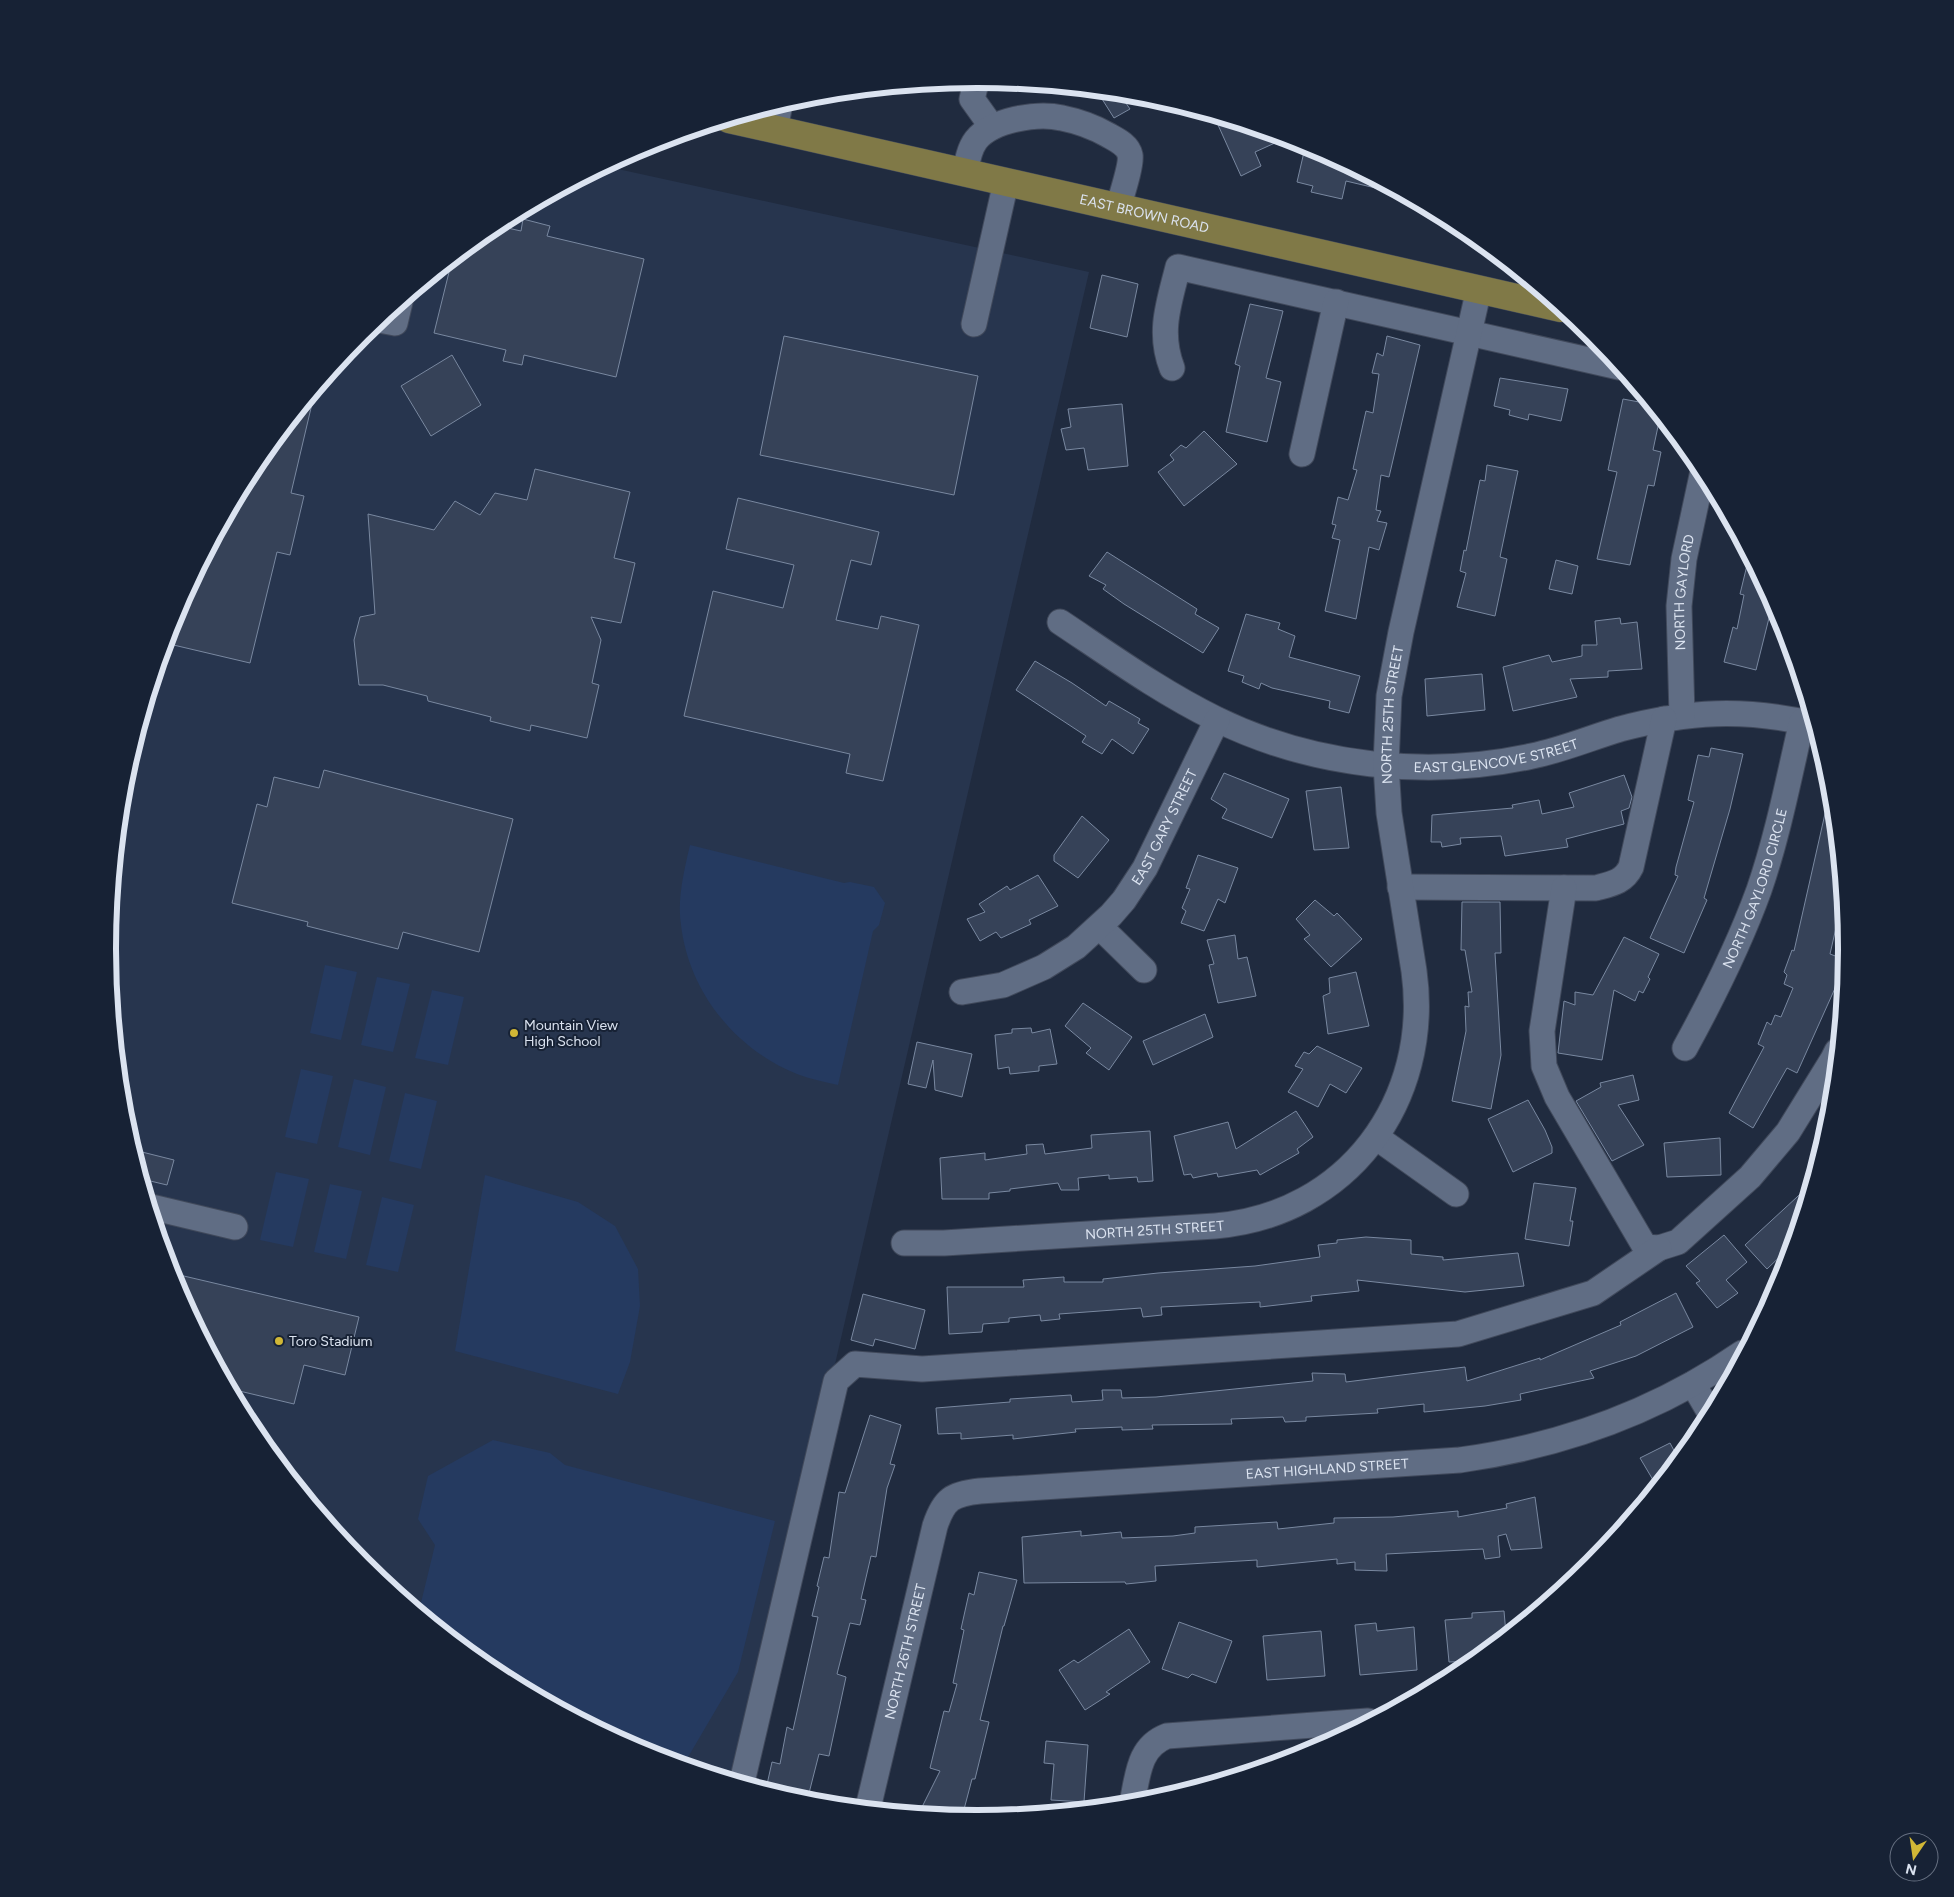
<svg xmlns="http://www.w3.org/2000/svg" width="1954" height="1897" font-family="Figtree,sans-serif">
  <rect width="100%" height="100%" fill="#202b3f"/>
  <polygon fill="#27354e" points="604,166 1089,272 738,1781 644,1752 494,1672 362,1563 254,1431 173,1281 124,1118 107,948 124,779 174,615 254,465 362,333 494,225"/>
  <g fill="#253a60">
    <path d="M690,845L844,883L850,882L874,887L885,903L879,925L873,931L838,1085C825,1082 810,1079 797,1074C735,1049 689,992 681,925C677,899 684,871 690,845Z"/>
    <polygon points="325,965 357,972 341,1040 310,1033"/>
    <polygon points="377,977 410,984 393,1052 361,1045"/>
    <polygon points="432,990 464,997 448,1065 415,1058"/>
    <polygon points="301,1069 333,1076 317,1144 285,1137"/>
    <polygon points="354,1079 386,1087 370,1155 338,1147"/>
    <polygon points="405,1093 437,1101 421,1169 389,1161"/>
    <polygon points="276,1172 309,1179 293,1247 260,1240"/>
    <polygon points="485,1175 578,1202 615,1226 638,1269 640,1306 630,1362 618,1394 455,1351"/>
    <polygon points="330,1184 362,1191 346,1259 314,1252"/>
    <polygon points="382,1197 414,1205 398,1272 366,1265"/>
    <polygon points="493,1440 550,1453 565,1465 775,1521 738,1672 684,1764 644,1752 494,1672 419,1611 435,1545 418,1519 428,1476"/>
  </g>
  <g fill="#364258" stroke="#7988a0">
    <polygon points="1097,91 1119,93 1130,109 1114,118"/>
    <polygon points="1214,116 1244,125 1286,138 1255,152 1261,166 1241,176"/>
    <polygon points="1304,152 1337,160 1386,186 1384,190 1346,181 1342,199 1311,192 1313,186 1297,182"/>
    <polygon points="523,219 550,226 547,236 644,259 616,377 524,355 522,365 503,361 506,350 434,333 452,260 494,225 521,231"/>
    <polygon points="1102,275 1138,284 1127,337 1090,328"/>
    <polygon points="1250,304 1283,311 1266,378 1281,382 1267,442 1226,432 1240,366 1235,364"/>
    <polygon points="784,336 978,376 954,495 760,455"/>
    <polygon points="1387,336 1420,345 1389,477 1381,475 1376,510 1381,511 1377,521 1387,523 1379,550 1369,547 1356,619 1325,611 1340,540 1332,538 1336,525 1332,524 1338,497 1348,500 1357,470 1353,469 1366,411 1373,413 1379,374 1372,373 1377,353 1383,356"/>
    <polygon points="452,355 481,405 431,436 401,386"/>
    <polygon points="1500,378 1568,389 1561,421 1529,414 1528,420 1509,415 1510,410 1494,406"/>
    <polygon points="315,391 291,493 304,496 290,555 277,552 250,663 165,643 174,615 254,465"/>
    <polygon points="1623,399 1650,404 1660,417 1653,450 1661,452 1654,486 1648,485 1630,565 1597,559 1617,472 1608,470"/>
    <polygon points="1122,404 1128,466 1088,470 1084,448 1066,450 1061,429 1071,427 1068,409"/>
    <polygon points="1204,431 1237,464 1184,506 1158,472 1174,460 1170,455 1181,445 1186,448"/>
    <polygon points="1487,465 1518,471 1500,557 1507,559 1495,616 1457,607 1466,573 1460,571 1464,550 1466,551 1480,480 1485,481"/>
    <polygon points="535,469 630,492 614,558 635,563 621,623 591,617 601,640 592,683 599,685 587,738 531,725 530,731 490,721 491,717 428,701 427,696 383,685 359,685 354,640 360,617 375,614 368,514 434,530 455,501 480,515 495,493 527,500"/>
    <polygon points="738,498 879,532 871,565 851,560 836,620 878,629 881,616 919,625 883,781 846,773 850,754 684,716 713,591 783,608 794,565 726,549"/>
    <polygon points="1107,552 1197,609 1195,614 1219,628 1203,653 1124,604 1103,589 1106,585 1089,576"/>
    <polygon points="1749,557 1773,602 1756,670 1724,662 1733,627 1737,629 1744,595 1740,594"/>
    <polygon points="1556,560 1578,566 1572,594 1549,589"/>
    <polygon points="1246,614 1280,623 1278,629 1295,636 1289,657 1360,676 1349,713 1329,708 1330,701 1272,688 1261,683 1259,689 1242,682 1244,676 1228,671"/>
    <polygon points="1620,618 1621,624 1637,622 1642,669 1608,671 1608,677 1570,679 1577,697 1513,711 1503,667 1549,655 1552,662 1582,656 1582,645 1597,645 1595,621"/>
    <polygon points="1035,661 1072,683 1106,706 1109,701 1140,719 1138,723 1149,729 1133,754 1112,739 1102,754 1082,742 1086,736 1016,690"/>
    <polygon points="1482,674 1485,710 1427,716 1425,679"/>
    <polygon points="1711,748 1743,754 1730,809 1704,898 1707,900 1684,953 1650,938 1678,876 1675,875 1676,867 1694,802 1688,800 1698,755 1709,757"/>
    <polygon points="324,770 513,819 479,952 403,932 398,949 307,926 308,922 232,903 257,804 267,807 274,777 319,788"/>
    <polygon points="1224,773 1289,799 1272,838 1222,818 1227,809 1211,799"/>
    <polygon points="1624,775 1632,797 1629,808 1621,811 1624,824 1566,839 1568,847 1505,856 1501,836 1460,838 1461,844 1442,847 1441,842 1431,842 1432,815 1513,808 1512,805 1539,800 1542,814 1574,807 1569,793"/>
    <polygon points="1341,787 1349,848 1314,850 1306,791"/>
    <polygon points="1829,796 1832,796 1844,920 1838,919 1830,954 1846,960 1845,966 1797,1073 1787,1068 1753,1128 1729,1113 1764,1047 1758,1044 1767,1022 1771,1025 1775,1015 1781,1017 1793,988 1784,984 1787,975 1784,972 1792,950 1794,951"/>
    <polygon points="1082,816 1109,840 1078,878 1054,861 1054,855"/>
    <polygon points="1198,855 1238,868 1225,903 1218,899 1204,931 1181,923 1186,911 1182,908 1190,889 1186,888"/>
    <polygon points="1038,875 1058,906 1029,920 1031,924 1001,938 996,932 980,941 967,919 985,912 979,904 1007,886 1010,890"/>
    <polygon points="1315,900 1334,916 1337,913 1362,939 1331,967 1304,939 1310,935 1296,919"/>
    <polygon points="1462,902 1500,902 1501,953 1495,953 1501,1055 1491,1109 1452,1101 1466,1031 1465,1006 1469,1007 1468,992 1472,992 1465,950 1461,950"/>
    <polygon points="1235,935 1238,959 1247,957 1256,996 1218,1003 1209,965 1214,964 1207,940"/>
    <polygon points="1624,937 1659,954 1648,977 1650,979 1643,993 1639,991 1635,1001 1614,990 1602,1060 1558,1053 1564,1001 1575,1005 1575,992 1593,995"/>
    <polygon points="1356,972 1369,1026 1328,1034 1323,996 1330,993 1329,978"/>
    <polygon points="1083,1003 1132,1037 1109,1070 1086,1053 1091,1048 1065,1026"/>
    <polygon points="1205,1014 1213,1037 1153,1065 1143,1041"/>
    <polygon points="1031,1028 1032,1033 1050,1029 1057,1064 1039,1066 1039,1071 1010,1074 1009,1067 998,1069 995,1035 1012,1033 1012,1029"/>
    <polygon points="917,1042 972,1054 962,1097 935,1090 933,1060 926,1088 908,1084"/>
    <polygon points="1317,1046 1362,1068 1346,1093 1330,1084 1318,1107 1288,1092 1303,1069 1295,1066 1304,1052 1309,1054"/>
    <polygon points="1633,1075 1639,1100 1618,1105 1644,1145 1612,1161 1576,1101 1601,1087 1600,1083"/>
    <polygon points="1528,1100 1545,1130 1552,1147 1552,1153 1513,1172 1488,1119"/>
    <polygon points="1296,1111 1313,1137 1297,1149 1299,1153 1260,1175 1257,1170 1218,1177 1217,1173 1193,1178 1191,1174 1184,1175 1174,1136 1228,1122 1236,1149"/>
    <polygon points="1150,1131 1153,1181 1138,1182 1137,1177 1109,1179 1109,1175 1078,1178 1079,1190 1061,1190 1058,1183 1010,1189 1010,1191 989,1193 989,1199 942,1199 940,1158 985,1153 985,1160 1027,1154 1026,1145 1043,1144 1045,1154 1092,1148 1091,1135"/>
    <polygon points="1720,1138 1721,1175 1667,1177 1664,1143"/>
    <polygon points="134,1150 174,1160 167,1185 142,1179"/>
    <polygon points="1534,1183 1576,1188 1570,1221 1573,1221 1569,1246 1525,1239"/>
    <polygon points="1810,1185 1791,1246 1767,1269 1745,1245"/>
    <polygon points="1724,1235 1747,1262 1726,1280 1738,1293 1717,1308 1696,1283 1700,1281 1686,1266"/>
    <polygon points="1366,1237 1411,1240 1411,1254 1443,1257 1443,1260 1518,1253 1524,1286 1465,1292 1357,1280 1359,1291 1311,1296 1312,1301 1260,1307 1260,1302 1161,1307 1162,1315 1143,1317 1141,1308 1059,1314 1060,1319 1041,1321 1040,1315 1009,1318 1009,1322 983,1324 982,1332 949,1334 947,1287 1024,1287 1023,1280 1064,1277 1064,1282 1103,1282 1103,1279 1158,1273 1255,1266 1320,1257 1318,1245 1337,1243 1337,1240"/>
    <polygon points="171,1273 359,1317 345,1375 304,1365 294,1404 231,1389 173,1281"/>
    <polygon points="1676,1293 1693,1327 1636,1356 1590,1371 1594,1378 1520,1394 1521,1400 1485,1406 1424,1412 1424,1404 1377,1409 1378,1413 1306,1417 1306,1421 1285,1422 1283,1417 1231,1419 1232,1424 1152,1425 1153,1429 1122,1430 1122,1427 1075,1429 1076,1432 1013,1439 1013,1435 961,1439 961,1433 938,1434 936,1408 1010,1402 1010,1399 1071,1395 1072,1402 1103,1400 1102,1390 1121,1390 1122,1398 1156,1397 1313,1381 1312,1373 1345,1374 1346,1382 1465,1367 1467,1381 1540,1358 1540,1360 1621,1325 1620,1322"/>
    <polygon points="863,1294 925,1310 915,1349 875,1339 873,1346 851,1340"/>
    <polygon points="870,1415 901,1425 890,1464 895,1465 887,1488 876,1557 871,1556 861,1599 866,1600 860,1625 850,1623 837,1674 846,1677 829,1756 819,1754 807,1801 766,1789 772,1762 780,1764 787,1727 793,1730 818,1617 812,1616 819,1587 817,1586 824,1557 829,1558 839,1492 845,1493"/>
    <polygon points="1670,1443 1678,1458 1656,1485 1640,1458"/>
    <polygon points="1535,1497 1542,1548 1511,1550 1506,1534 1498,1536 1500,1557 1485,1559 1483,1549 1386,1554 1387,1571 1355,1570 1355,1562 1337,1564 1337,1559 1257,1567 1257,1560 1155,1566 1156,1581 1126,1584 1125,1582 1024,1583 1022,1537 1081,1531 1081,1536 1121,1532 1122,1538 1173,1536 1195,1533 1195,1527 1277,1522 1278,1529 1334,1523 1334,1518 1393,1517 1458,1511 1458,1517 1507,1508 1506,1504"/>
    <polygon points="979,1572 1017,1580 1004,1626 1003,1626 980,1720 989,1722 975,1779 972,1779 962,1817 919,1813 940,1771 930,1768 944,1711 949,1712 957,1684 953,1683 964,1630 961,1629 969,1593 974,1595"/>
    <polygon points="1504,1611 1506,1634 1474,1661 1449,1662 1445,1620 1472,1618 1472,1613"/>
    <polygon points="1179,1622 1232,1641 1216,1683 1192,1674 1188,1678 1162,1669"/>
    <polygon points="1376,1623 1377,1631 1414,1627 1417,1670 1360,1675 1355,1625"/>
    <polygon points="1129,1629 1150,1662 1106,1692 1110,1694 1085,1710 1059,1670 1074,1660 1078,1663"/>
    <polygon points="1321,1631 1325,1676 1267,1680 1263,1636"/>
    <polygon points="1046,1741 1088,1745 1084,1802 1051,1800 1054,1764 1044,1763"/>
  </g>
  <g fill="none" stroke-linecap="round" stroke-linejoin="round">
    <g stroke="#40495b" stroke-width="27">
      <g id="minor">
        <polyline points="977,79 972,99 992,127"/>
        <polyline points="775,129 780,104"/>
        <path d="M965,173C967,162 969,149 976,140C992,120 1037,112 1062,118C1077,121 1094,127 1108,135C1117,140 1128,145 1130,155C1132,164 1121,197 1118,208"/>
        <polyline points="379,320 395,323 400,302"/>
        <polyline points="974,324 1006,182"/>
        <path d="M1172,368C1158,332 1169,303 1178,267L1619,367"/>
        <polyline points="1302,454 1336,302"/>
        <path id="s1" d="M1060,622C1111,656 1161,692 1216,719C1312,766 1427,779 1532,756C1562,750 1590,738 1620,729C1688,711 1744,708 1813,724"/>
        <path id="s2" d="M1682,716L1679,606L1684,559L1703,471"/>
        <path d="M1400,887L1596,888C1611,884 1624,882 1631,867L1664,719"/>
        <polyline points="1564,888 1542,1031 1544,1066 1557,1097 1645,1247 1659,1248 1678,1242 1750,1177 1788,1132 1833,1059 1837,1051"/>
        <polyline points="1100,927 1144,970"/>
        <path id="s3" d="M962,992L1003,985L1044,967L1076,947L1111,915L1124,900L1145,868L1217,720"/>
        <path id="s4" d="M1685,1048C1713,997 1739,945 1759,890C1778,835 1789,777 1802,721"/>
        <polyline points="1376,1137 1456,1194"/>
        <polyline points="151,1207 235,1227"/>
        <path id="s5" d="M904,1243H944L1215,1226C1347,1215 1432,1101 1414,971L1389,813L1386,765L1389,696L1401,632L1479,289"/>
        <polyline points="1693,1384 1710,1413"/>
        <polyline points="742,1782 836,1381 855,1364 922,1369 1458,1334 1593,1293 1659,1248"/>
        <path d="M1132,1803C1138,1776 1138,1747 1167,1736L1368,1721"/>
        <path id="s6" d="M868,1808L935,1526C944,1499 952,1494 980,1491L1460,1460C1561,1446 1658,1411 1742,1353"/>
      </g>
    </g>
    <g stroke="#40495b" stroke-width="29">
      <g id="major">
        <path id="s7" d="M729,119L1561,308"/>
      </g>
    </g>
    <use href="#minor" stroke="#606d84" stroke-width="25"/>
    <use href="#major" stroke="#807947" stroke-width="28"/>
  </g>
  <g fill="#d1b736" stroke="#172235" stroke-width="2">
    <circle cx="514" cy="1033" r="5"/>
    <circle cx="279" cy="1341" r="5"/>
  </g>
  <g text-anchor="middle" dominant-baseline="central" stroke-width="4" stroke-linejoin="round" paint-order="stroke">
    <g font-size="14" fill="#dbe3f0" stroke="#172235">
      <text stroke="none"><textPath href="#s7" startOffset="426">EAST BROWN ROAD</textPath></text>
      <text stroke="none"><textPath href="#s2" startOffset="124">NORTH GAYLORD</textPath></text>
      <text stroke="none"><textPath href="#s5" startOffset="934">NORTH 25TH STREET</textPath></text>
      <text stroke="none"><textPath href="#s1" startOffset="472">EAST GLENCOVE STREET</textPath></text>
      <text stroke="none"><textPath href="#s3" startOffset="275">EAST GARY STREET</textPath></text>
      <text stroke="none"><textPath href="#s4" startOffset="175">NORTH GAYLORD CIRCLE</textPath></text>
      <text stroke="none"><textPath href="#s5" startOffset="251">NORTH 25TH STREET</textPath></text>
      <text stroke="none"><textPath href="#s6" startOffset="700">EAST HIGHLAND STREET</textPath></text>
      <text stroke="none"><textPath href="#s6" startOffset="161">NORTH 26TH STREET</textPath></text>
    </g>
    <g font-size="14" fill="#dbe3f0" stroke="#172235" text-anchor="start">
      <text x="524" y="1025">Mountain View<tspan x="524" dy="16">High School</tspan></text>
      <text x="289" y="1341">Toro Stadium</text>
    </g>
  </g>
  <path d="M0 0H1954V1897H0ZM116 949a861 861 0 1 1 1722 0a861 861 0 1 1-1722 0Z" fill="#172235" fill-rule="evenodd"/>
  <path fill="none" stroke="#dbe3f0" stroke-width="6" d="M116 949a861 861 0 1 1 1722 0a861 861 0 1 1-1722 0Z"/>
  <g transform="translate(1914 1857) rotate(193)"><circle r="24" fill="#172235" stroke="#656f80"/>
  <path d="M0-4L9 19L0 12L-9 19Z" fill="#d1b736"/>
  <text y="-8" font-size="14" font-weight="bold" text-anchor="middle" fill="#dbe3f0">N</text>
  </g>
</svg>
